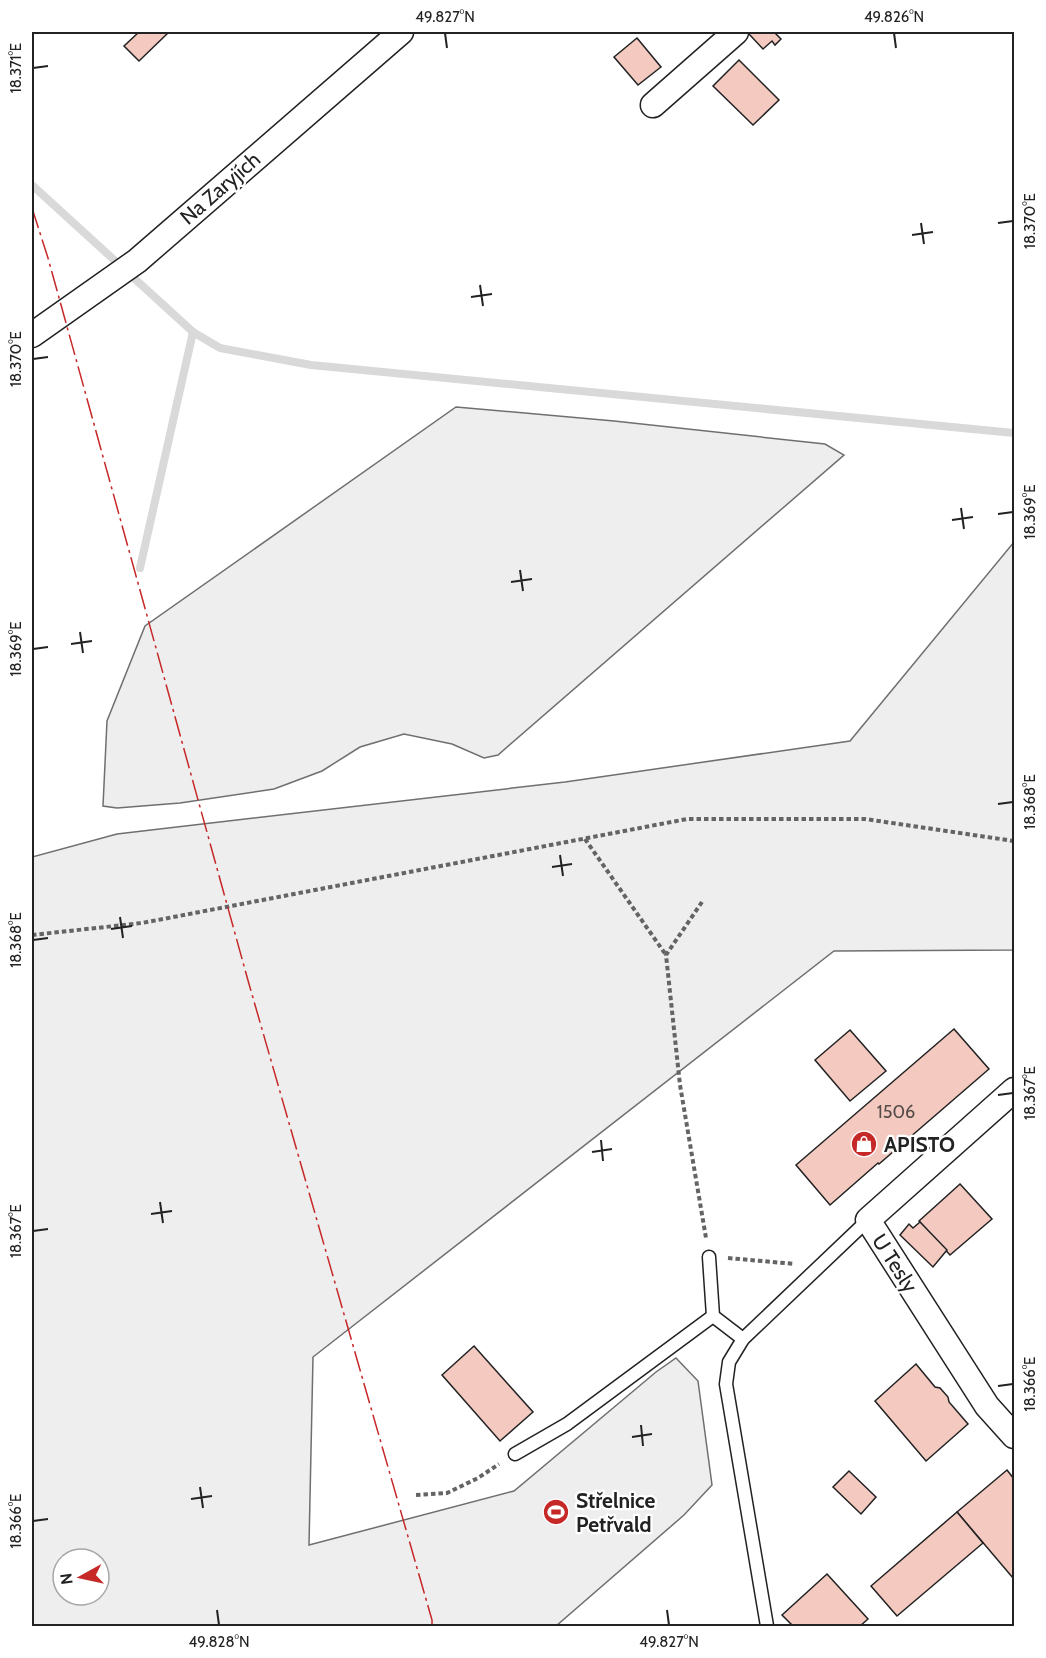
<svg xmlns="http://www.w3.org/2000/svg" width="1046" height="1658" font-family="Cabin,sans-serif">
  <rect width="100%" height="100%" fill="#fff"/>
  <g fill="#eee" stroke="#6f6f6f" stroke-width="1.5" fill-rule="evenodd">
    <polygon points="456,407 614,421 825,444 844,455 498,755 484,758 452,744 404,734 360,747 322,771 274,789 180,803 117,808 103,806 107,721 145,626"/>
    <path d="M1014,542V950L834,951L313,1357L309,1545L514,1491L656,1372L676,1358L698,1381L712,1485L684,1515L556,1626H32V857L117,834L565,782L850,741ZM63,1559H99V1595H63Z"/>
  </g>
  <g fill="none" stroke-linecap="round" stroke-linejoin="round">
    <g stroke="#d9d9d9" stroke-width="8">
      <polyline points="32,185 193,332 220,348 311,365 1014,433"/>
      <polyline points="140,568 193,332"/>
    </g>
  </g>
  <g fill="#f3c9c0" stroke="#222" stroke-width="1.5">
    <polygon points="139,32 169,32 139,61 124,46"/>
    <polygon points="751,32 774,32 781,39 775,45 772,41 763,49 749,34"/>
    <polygon points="637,38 661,67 638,85 614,57"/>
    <polygon points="739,60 779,100 753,125 713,86"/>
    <polygon points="954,1029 989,1069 879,1164 878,1163 830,1205 796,1165"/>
    <polygon points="850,1030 886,1071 850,1101 815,1060"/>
    <polygon points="960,1184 992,1219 950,1255 919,1221"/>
    <polygon points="920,1222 947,1250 933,1267 900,1235 909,1224 913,1228"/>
    <polygon points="474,1346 533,1412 500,1441 442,1375"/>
    <polygon points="916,1364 935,1387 940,1388 948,1397 949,1402 968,1424 926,1461 875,1401"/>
    <polygon points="1007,1470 1014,1479 1013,1578 957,1512"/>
    <polygon points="849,1471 876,1497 861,1514 833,1487"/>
    <polygon points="957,1512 983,1543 897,1616 871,1586"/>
    <polygon points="827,1574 868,1619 860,1626 793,1626 782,1615"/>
  </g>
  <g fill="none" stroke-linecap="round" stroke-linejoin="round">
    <g stroke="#222" stroke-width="15">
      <g id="service">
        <polyline points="709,1257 713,1316 743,1339"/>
        <polyline points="515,1454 567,1424 713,1316"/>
        <polyline points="767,1626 726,1384 729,1362 743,1339 868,1220"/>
      </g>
    </g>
    <g stroke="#222" stroke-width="27">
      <g id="minor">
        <polyline points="653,105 736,32"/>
        <polyline points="32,335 137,261 401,32"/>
        <polyline points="1014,1090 868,1220 987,1406 1014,1436"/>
      </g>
    </g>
    <g stroke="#646464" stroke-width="4" stroke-dasharray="4.5 3" stroke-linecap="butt">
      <polyline points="585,839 666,955"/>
      <polyline points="702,902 666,955 680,1085 706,1238"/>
      <polyline points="32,935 142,923 687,819 865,819 1014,841"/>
      <polyline points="728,1258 795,1264"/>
      <polyline points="416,1495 447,1493 478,1478 499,1464"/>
    </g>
    <use href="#service" stroke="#fff" stroke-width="12"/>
    <use href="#minor" stroke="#fff" stroke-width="24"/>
    <polyline stroke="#c62828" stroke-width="1.5" stroke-dasharray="21 4.5 3 4.5" stroke-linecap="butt" points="32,208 48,258 249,984 432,1620 432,1626"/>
  </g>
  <path fill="none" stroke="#222" stroke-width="2" d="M445,33L447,48M894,33L896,48M33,68L48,66M921,223L924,244M998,223L1013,221M912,235L933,232M480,285L483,306M471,297L492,294M33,359L48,357M961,508L964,529M998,514L1013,512M952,520L973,517M520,570L523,591M511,582L532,579M80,632L83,653M71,644L92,641M33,649L48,647M998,804L1013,802M560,855L563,876M552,867L572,864M120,917L123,938M111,929L132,926M33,940L48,938M998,1095L1013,1093M601,1140L603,1161M592,1152L612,1149M160,1202L163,1223M151,1214L172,1211M33,1231L48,1229M998,1386L1013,1384M641,1425L643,1446M632,1437L652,1434M200,1487L203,1508M191,1499L212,1496M33,1521L48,1519M217,1610L219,1625M667,1610L669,1625"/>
  <defs>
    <g id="shop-disc" transform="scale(1.35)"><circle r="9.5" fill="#c62828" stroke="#fff"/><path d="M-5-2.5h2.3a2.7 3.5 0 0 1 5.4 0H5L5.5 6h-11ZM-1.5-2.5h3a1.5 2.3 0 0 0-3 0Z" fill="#fff"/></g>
    <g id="stadium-disc" transform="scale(1.35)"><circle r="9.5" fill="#c62828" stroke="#fff"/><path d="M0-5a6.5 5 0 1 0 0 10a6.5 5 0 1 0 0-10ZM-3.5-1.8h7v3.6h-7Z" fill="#fff"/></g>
  </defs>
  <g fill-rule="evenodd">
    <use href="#shop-disc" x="864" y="1144"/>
    <use href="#stadium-disc" x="556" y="1512"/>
  </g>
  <g text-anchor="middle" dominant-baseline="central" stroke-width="4.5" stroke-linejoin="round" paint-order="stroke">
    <g font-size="18" fill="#564c4a">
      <text x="896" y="1112">1506</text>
    </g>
    <g font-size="21" fill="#222" stroke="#fff">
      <text transform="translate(220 188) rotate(-41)">Na Zaryjích</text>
      <text transform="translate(895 1263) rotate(57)">U Tesly</text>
    </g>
    <g font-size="21" font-weight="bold" fill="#222" stroke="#fff" text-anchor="start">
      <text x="884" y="1144">APISTO</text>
      <text x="576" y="1500">Střelnice<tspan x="576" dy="24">Petřvald</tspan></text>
    </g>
  </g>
  <rect width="1046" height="1658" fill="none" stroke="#ffffff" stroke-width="66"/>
  <g transform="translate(81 1577) rotate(262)"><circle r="28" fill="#ffffff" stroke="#a7a7a7" stroke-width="1.5"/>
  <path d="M0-4.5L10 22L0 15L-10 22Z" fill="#c62828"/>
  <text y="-9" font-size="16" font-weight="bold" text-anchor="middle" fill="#222222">N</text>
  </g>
  <rect x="33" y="33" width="980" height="1592" fill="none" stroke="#222" stroke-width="2"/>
  <g font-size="15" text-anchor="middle" fill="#222">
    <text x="445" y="22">49.827°N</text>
    <text x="894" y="22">49.826°N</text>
    <text transform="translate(16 68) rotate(-90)" y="5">18.371°E</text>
    <text transform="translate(1030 221) rotate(-90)" y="5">18.370°E</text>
    <text transform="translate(16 359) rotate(-90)" y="5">18.370°E</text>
    <text transform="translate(1030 512) rotate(-90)" y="5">18.369°E</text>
    <text transform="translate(16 649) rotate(-90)" y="5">18.369°E</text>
    <text transform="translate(1030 802) rotate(-90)" y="5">18.368°E</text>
    <text transform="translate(16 940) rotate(-90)" y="5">18.368°E</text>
    <text transform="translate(1030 1093) rotate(-90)" y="5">18.367°E</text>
    <text transform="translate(16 1231) rotate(-90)" y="5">18.367°E</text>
    <text transform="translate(1030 1384) rotate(-90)" y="5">18.366°E</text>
    <text transform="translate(16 1521) rotate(-90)" y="5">18.366°E</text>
    <text x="219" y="1647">49.828°N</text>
    <text x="669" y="1647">49.827°N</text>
  </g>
</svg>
